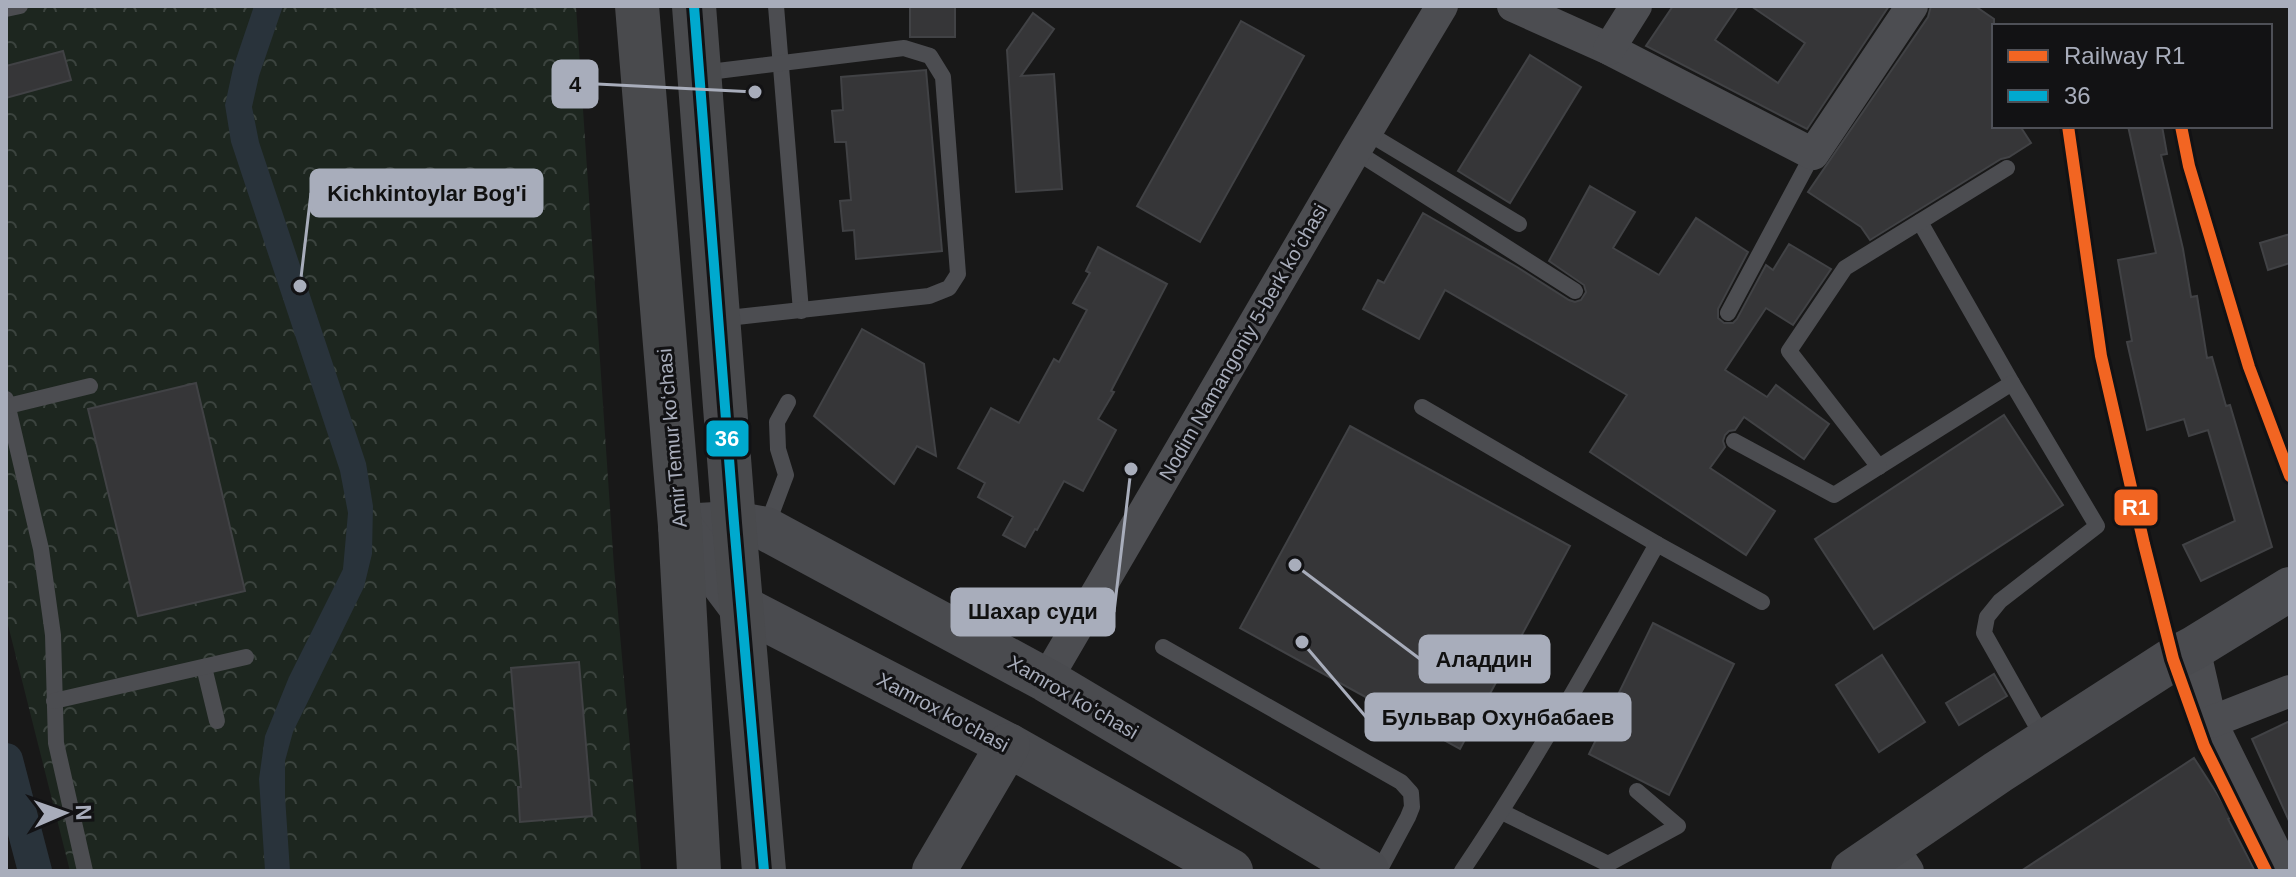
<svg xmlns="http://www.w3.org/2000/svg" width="2296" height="877" font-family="Helvetica,sans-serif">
  <defs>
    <pattern id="park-crowns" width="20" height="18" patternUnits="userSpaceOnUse" patternTransform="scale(2)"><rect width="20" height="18" fill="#1d261f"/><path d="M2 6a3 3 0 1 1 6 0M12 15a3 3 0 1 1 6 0" fill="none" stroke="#3b433e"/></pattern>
  </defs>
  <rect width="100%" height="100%" fill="#181818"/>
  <polygon fill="url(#park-crowns)" points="6,6 576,6 614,567 641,871 70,871 6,617"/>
  <polygon fill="#29333b" points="254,6 283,6 259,76 252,107 259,142 366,463 373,506 372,554 364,587 293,732 285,761 285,796 290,871 265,871 259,779 265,736 289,677 343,569 348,513 340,471 231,142 225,105 233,68"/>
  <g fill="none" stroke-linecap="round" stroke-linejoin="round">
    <polyline stroke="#29333b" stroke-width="34" points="6,760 35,871"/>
  </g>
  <g fill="#363638" stroke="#414245" stroke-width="2">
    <rect x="910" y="6" width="45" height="31"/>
    <polygon points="1673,6 1738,6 1715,40 1778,83 1805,43 1751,6 1889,6 1807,129 1646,46"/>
    <polygon points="1931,6 1975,6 1994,19 1994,126 2020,126 2031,143 2009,157 2001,159 1870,240 1861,227 1808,192 1928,17"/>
    <polygon points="1033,13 1054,29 1021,76 1054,74 1062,189 1016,192 1007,50"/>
    <polygon points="1241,21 1304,56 1200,242 1137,206"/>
    <polygon points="63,51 71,80 6,98 6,66"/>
    <polygon points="1530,55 1581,87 1510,203 1458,171"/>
    <polygon points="926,70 942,251 856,259 854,230 843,231 840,201 851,200 846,142 835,142 832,111 843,110 841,77"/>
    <polygon points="2128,126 2162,126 2167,154 2161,155 2183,249 2191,297 2197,296 2207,358 2212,357 2226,406 2230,405 2272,547 2201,581 2183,545 2235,521 2208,430 2189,436 2184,419 2147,430 2127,342 2132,341 2118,260 2156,253"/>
    <polygon points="1590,186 1635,212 1613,248 1659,275 1696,218 1748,252 1718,309 1718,318 1724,323 1733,323 1737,319 1766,265 1773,270 1789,244 1831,269 1793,325 1766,308 1725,370 1767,397 1776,385 1829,424 1804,459 1744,417 1735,430 1729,431 1725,435 1723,441 1725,447 1710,468 1775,511 1746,555 1590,452 1627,395 1445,290 1419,339 1363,309 1378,280 1384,283 1423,213 1517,267 1569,300 1575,302 1581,300 1586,292 1584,285 1549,261"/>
    <polygon points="2290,234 2290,263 2268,270 2260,243"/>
    <polygon points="1098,247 1167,284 1111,391 1114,392 1098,419 1116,430 1083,491 1064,481 1037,530 1035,529 1025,547 1003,535 1013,517 978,497 985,483 958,468 991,408 1019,423 1054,359 1059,362 1087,310 1073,303 1090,273 1086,271"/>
    <polygon points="862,329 924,364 936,456 917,446 894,484 814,416"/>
    <polygon points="196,383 245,591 138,616 88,409"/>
    <polygon points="2004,415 2063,505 1874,629 1815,539"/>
    <polygon points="1350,426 1570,546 1460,749 1240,628"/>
    <polygon points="1653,623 1734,664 1669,795 1589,754"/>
    <polygon points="1882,655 1925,722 1879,752 1836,685"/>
    <polygon points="579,662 592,816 520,822 518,787 521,787 511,668"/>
    <polygon points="1994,674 2007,696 1959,725 1946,703"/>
    <polygon points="2290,721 2290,823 2252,739"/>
    <polygon points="2194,758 2232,817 2228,819 2255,871 2021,871"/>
  </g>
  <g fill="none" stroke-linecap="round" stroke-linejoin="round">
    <g stroke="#4c4d51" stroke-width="16">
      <polyline points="776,6 801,311"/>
      <polyline points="6,9 20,6"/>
      <polyline points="701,73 904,48 930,56 943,77 958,274 949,288 929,296 719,319"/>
      <polyline points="1366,132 1519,224"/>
      <polyline points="1355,151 1575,291"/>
      <polyline points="1920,222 2012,383"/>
      <polyline points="1728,313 1813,154"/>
      <polyline points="6,399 41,549 53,635 56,743 85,871"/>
      <polyline points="8,406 90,386"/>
      <polyline points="1422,407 1657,544"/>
      <polyline points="1734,441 1834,495 2012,383 2097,526 2000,601 1987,617 1984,633 2045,741"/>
      <polyline points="1879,467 1789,351 1845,268 2007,168"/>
      <polyline points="766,528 786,475 778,449 777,422 788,402"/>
      <polyline points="1163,647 1401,782 1411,793 1412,807 1408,817 1379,871"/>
      <polyline points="204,667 217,721"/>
      <polyline points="54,701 246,657"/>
      <polyline points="1502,812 1608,864 1678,826 1637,791"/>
      <path d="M1462,871C1533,766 1595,655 1657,544L1762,602"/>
    </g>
    <g stroke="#4c4d51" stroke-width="32">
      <polyline points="1513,6 1609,49 1813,154 1912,6"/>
      <polyline points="1609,49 1636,6"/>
      <polyline points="2194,648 2211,722 2285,871"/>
      <polyline points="1046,680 1355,151 1442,6"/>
      <polyline points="2211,722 2290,691"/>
      <polyline points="1891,846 1908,871"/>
    </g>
    <g stroke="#4a4b4f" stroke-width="44">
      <polyline points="680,526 734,523 766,529 1046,680 1367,871"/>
      <polyline points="680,526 741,607 1008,745 1231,871"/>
      <polyline points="934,871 1008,745"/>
      <polyline points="1853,871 1998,772 2173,659 2194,648 2290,589"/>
    </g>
    <g stroke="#494a4d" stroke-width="44">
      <polyline points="637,6 680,526 699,871"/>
      <polyline points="694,6 734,523 764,871"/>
    </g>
    <g stroke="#121214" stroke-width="16">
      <polyline id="bus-1" points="694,6 734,523 764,871"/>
    </g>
    <use href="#bus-1" stroke="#00a9ce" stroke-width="10"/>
    <g stroke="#121214" stroke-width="18">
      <g id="rail-1">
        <polyline points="2068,126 2101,356 2144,544 2173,659 2204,746 2266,871"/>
        <polyline points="2181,126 2189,166 2249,367 2290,476"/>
      </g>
    </g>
    <use href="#rail-1" stroke="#f26522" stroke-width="12"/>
  </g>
  <g text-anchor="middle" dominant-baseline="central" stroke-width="6" stroke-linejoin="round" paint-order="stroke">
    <g font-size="20" fill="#a8adbb" stroke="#121214">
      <text transform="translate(1243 342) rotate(-60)">Nodim Namangoniy 5-berk koʻchasi</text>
      <text transform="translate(672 438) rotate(-95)">Amir Temur koʻchasi</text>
      <text transform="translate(1073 697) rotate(30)">Xamrox koʻchasi</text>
      <text transform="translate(943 712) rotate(28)">Xamrox ko'chasi</text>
    </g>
  </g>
  <path fill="none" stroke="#a8adbb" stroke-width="3" d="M755 92L597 84M300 286L311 193M1131 469L1114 612M1295 565L1420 659M1302 642L1366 717"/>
  <g fill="#a8adbb" stroke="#121214" stroke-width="3">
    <circle cx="755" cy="92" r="8"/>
    <circle cx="300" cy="286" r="8"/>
    <circle cx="1131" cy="469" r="8"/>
    <circle cx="1295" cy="565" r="8"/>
    <circle cx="1302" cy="642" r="8"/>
  </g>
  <g fill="#a8adbb" stroke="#a8adbb" stroke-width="3">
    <rect x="553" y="61" width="44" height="46" rx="8"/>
    <rect x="311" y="170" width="231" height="46" rx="8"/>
    <rect x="952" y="589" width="162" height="46" rx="8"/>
    <rect x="1420" y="636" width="129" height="46" rx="8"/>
    <rect x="1366" y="694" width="264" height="46" rx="8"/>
  </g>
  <g font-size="22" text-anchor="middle" font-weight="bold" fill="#111">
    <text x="575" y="92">4</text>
    <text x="427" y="201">Kichkintoylar Bog'i</text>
    <text x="1033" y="619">Шахар суди</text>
    <text x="1484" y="667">Аладдин</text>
    <text x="1498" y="725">Бульвар Охунбабаев</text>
  </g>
  <g stroke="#121214" stroke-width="3">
    <rect x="705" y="419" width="45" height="39" rx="8" fill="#00a9ce"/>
    <rect x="2113" y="488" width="46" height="39" rx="8" fill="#f26522"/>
  </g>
  <g font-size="22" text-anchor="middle" font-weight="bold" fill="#fff">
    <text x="727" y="446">36</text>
    <text x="2136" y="515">R1</text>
  </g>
  <rect width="2296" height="877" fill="none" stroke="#a8adbb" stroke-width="16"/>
  <rect x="1992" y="24" width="280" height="104" fill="#121214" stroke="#4e5057" stroke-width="2"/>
  <rect x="2008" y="50" width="40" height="12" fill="#f26522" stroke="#4e5057" stroke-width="2"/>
  <text x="2064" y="64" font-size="24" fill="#a8adbb">Railway R1</text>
  <rect x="2008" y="90" width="40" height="12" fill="#00a9ce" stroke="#4e5057" stroke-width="2"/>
  <text x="2064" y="104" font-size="24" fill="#a8adbb">36</text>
  <g transform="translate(64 813) rotate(88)" stroke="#121214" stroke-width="6" paint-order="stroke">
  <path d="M0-6L14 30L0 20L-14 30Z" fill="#a8adbb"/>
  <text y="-12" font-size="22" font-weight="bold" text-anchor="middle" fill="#a8adbb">N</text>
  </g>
</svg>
